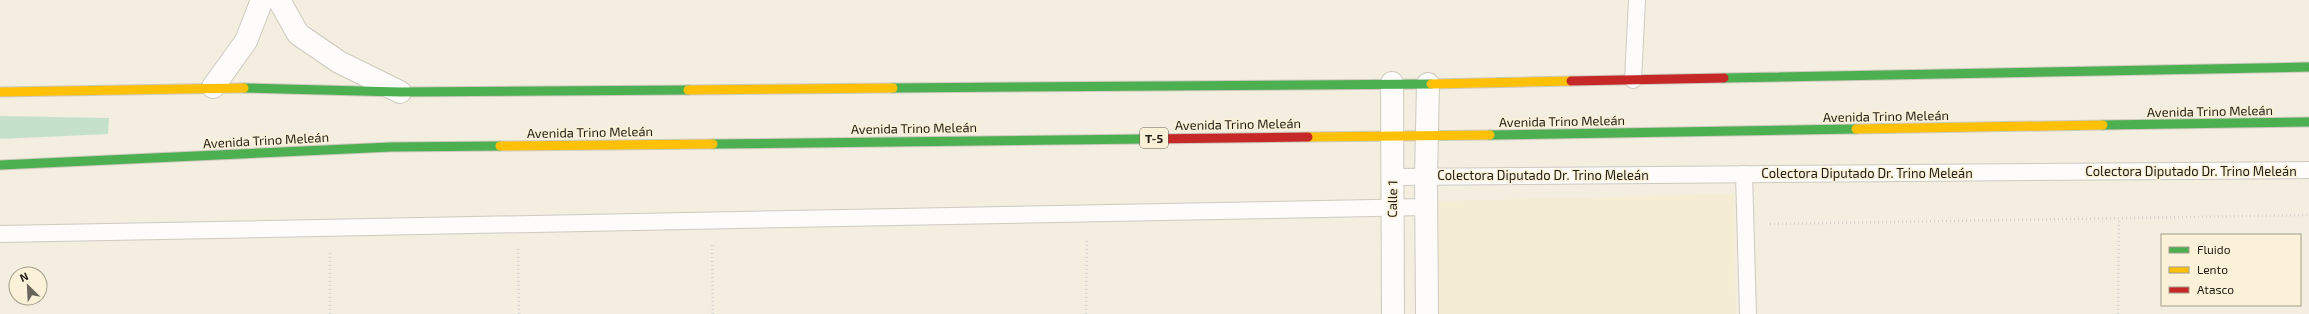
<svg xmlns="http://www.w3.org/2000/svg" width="2309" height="314" font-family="'Exo 2',sans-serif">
  <rect width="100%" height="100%" fill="#f3eee0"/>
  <polygon fill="#f5ecd4" points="1734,194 1736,314 1439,314 1437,201"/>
  <polygon fill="#c5e1cc" points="0,116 109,118 108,134 0,139"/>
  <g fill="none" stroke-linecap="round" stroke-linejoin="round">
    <g stroke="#cecac0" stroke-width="18">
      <g id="lane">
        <polyline points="1633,80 1637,0"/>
        <polyline points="1744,174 1748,314"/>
        <polyline points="1393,177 2309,170"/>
        <polyline points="0,234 1426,207"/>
      </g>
    </g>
    <g stroke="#cecac0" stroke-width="24">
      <g id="street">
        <polyline points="279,0 298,34 339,62 400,92"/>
        <polyline points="1392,83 1393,314"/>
        <polyline points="213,87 246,41 262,0"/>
        <polyline points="1427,314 1426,176 1428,84"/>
      </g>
    </g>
    <g stroke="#cecac0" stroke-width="11">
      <g id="fast">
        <polyline points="1724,78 2309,67"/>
        <polyline points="244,88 400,92 688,90"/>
        <polyline points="893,88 1431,84"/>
        <polyline points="2103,125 2309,122"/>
        <polyline points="1490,135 1856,129"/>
        <polyline points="713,144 1146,139"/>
        <polyline points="0,165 391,147 500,146"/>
      </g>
    </g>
    <g stroke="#cecac0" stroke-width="11">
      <g id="slow">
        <polyline points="1431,84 1571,81"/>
        <polyline points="688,90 893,88"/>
        <polyline points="0,92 244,88"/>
        <polyline points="1856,129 2103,125"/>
        <polyline points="1308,137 1490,135"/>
        <polyline points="500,146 713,144"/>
      </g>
    </g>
    <g stroke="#cecac0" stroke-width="11">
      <g id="jam">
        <polyline points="1571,81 1724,78"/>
        <polyline points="1146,139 1308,137"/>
      </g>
    </g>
    <g stroke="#d7d5d1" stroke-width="2.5" stroke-dasharray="1 3" stroke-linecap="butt">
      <polyline points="1770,224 2309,215"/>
      <polyline points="712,245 713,314"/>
      <polyline points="518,249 519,314"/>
      <polyline points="330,253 330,314"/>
      <polyline points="1086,314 1087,238"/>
      <polyline points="2118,314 2119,218"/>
    </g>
    <use href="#lane" stroke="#fdfcfa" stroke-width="16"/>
    <use href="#street" stroke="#fdfcfa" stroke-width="22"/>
    <use href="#fast" stroke="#4caf50" stroke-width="9"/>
    <use href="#slow" stroke="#ffc107" stroke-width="9"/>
    <use href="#jam" stroke="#c62828" stroke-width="9"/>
  </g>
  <g text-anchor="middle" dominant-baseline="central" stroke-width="3" stroke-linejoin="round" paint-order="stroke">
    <rect fill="#fbf1d8" stroke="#625d4f" stroke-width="1" x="1140" y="128" width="28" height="20" rx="3"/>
    <g font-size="12" font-weight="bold" fill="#201d14">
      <text x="1154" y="138">T-5</text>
    </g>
    <g font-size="13" fill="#201d14" stroke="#fbf1d8">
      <text transform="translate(2210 111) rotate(-1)">Avenida Trino Meleán</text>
      <text transform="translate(1886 116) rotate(-1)">Avenida Trino Meleán</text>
      <text transform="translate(1562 121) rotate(-1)">Avenida Trino Meleán</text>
      <text transform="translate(1238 124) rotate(-1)">Avenida Trino Meleán</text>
      <text transform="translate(914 128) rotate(-1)">Avenida Trino Meleán</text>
      <text transform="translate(590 132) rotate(-1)">Avenida Trino Meleán</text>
      <text transform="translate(266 140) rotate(-3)">Avenida Trino Meleán</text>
      <text x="2191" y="171">Colectora Diputado Dr. Trino Meleán</text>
      <text x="1867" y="173">Colectora Diputado Dr. Trino Meleán</text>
      <text x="1543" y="175">Colectora Diputado Dr. Trino Meleán</text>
      <text transform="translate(1392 199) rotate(-89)">Calle 1</text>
    </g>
  </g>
  <rect x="2161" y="234" width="140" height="72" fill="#fbf1d8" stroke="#a39c8a"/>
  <rect x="2169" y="247" width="20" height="6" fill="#4caf50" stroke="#a39c8a"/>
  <text x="2197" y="254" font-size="12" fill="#201d14">Fluido</text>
  <rect x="2169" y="267" width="20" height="6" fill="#ffc107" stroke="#a39c8a"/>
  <text x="2197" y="274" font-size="12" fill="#201d14">Lento</text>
  <rect x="2169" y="287" width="20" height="6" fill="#c62828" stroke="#a39c8a"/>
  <text x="2197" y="294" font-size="12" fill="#201d14">Atasco</text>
  <g transform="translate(28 286) rotate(336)"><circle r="19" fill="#fbf1d8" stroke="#a39c8a"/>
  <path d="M0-3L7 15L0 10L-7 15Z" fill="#6a665b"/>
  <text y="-6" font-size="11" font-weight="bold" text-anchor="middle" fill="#201d14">N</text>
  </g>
</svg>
